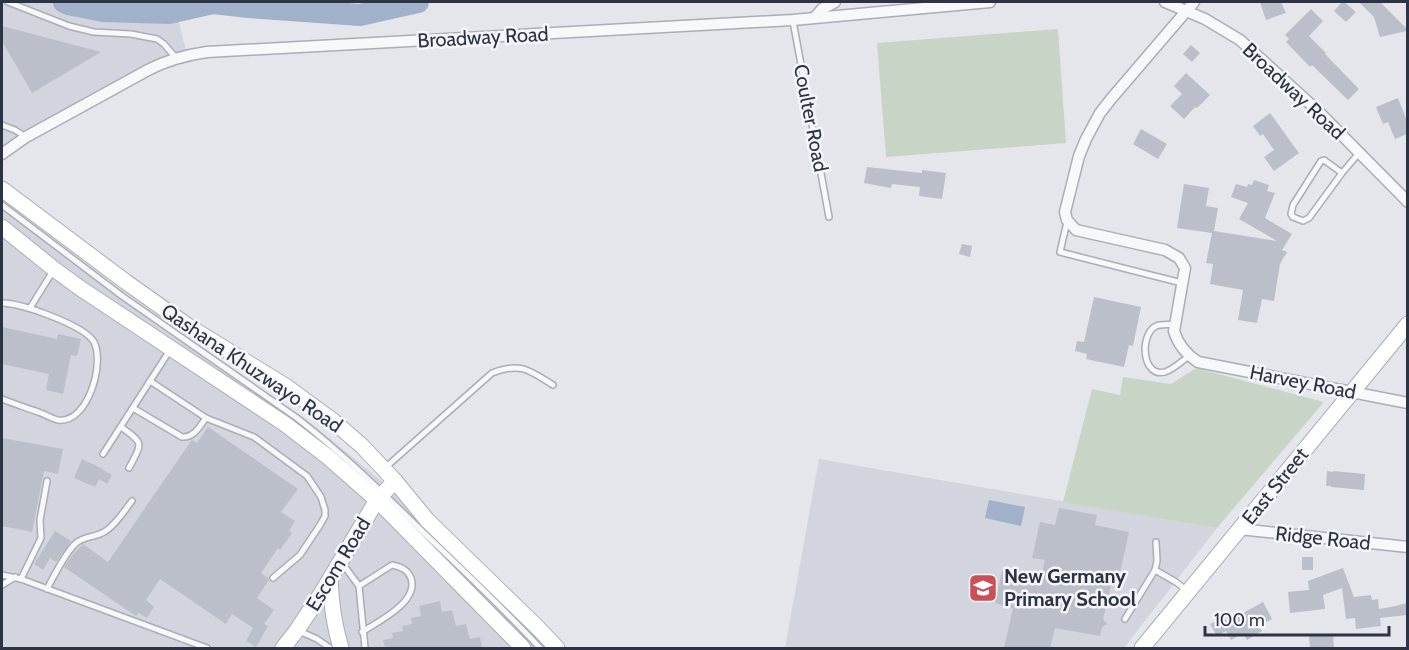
<svg xmlns="http://www.w3.org/2000/svg" width="1409" height="650" font-family="Cabin,sans-serif">
  <rect width="100%" height="100%" fill="#e4e6eb"/>
  <g fill="#d2d5dd">
    <polygon points="2,2 174,2 187,55 2,153"/>
    <polygon points="2,207 64,257 118,296 309,422 328,437 389,487 426,521 555,648 2,648"/>
    <polygon points="819,459 1217,528 1124,648 785,648"/>
  </g>
  <g fill="#c8d5c6">
    <polygon points="1058,29 1066,143 886,157 877,43"/>
    <polygon points="1196,368 1324,402 1217,528 1063,502 1092,389 1120,395 1123,377 1171,384"/>
  </g>
  <polygon fill="#a1b1ca" points="989,500 1025,507 1021,526 985,518"/>
  <g fill="none" stroke-linecap="round" stroke-linejoin="round">
    <polyline stroke="#a1b1ca" stroke-width="22" points="64,2 68,4 103,11 169,13 213,3 249,7 360,15 418,2"/>
  </g>
  <g fill="#bbbfc9">
    <polygon points="1260,2 1281,2 1286,13 1266,20"/>
    <polygon points="1342,2 1344,2 1356,12 1346,22 1334,11"/>
    <polygon points="1359,2 1380,2 1407,29 1407,31 1380,37 1374,17"/>
    <polygon points="1311,9 1323,21 1309,36 1326,53 1325,54 1359,89 1348,100 1312,65 1310,67 1286,42 1289,39 1285,35"/>
    <polygon points="2,26 101,52 32,93 2,41"/>
    <polygon points="1191,45 1200,53 1192,62 1183,54"/>
    <polygon points="1186,73 1210,95 1197,108 1195,107 1184,119 1170,106 1182,94 1174,86"/>
    <polygon points="1398,98 1407,121 1407,134 1395,139 1388,122 1383,124 1376,107"/>
    <polygon points="1270,113 1299,153 1274,171 1264,157 1274,150 1263,134 1260,136 1253,126"/>
    <polygon points="1141,129 1167,144 1158,159 1133,144"/>
    <polygon points="867,167 922,173 922,170 946,173 942,199 919,196 920,187 892,184 891,188 864,183"/>
    <polygon points="1254,180 1269,185 1267,191 1275,193 1265,218 1292,234 1282,250 1287,252 1280,264 1274,301 1262,299 1257,323 1238,320 1243,290 1210,284 1213,264 1206,263 1212,233 1177,228 1184,184 1209,188 1206,206 1218,208 1214,231 1277,241 1239,219 1248,203 1231,197 1236,184 1247,187 1248,184 1252,185"/>
    <polygon points="962,244 972,246 970,257 959,254"/>
    <polygon points="1094,297 1141,307 1133,346 1129,345 1124,367 1086,359 1087,354 1075,351 1077,341 1084,342"/>
    <polygon points="2,327 57,339 58,334 81,339 77,356 71,355 63,394 46,390 49,374 2,364"/>
    <polygon points="208,427 298,489 281,512 295,521 289,531 292,533 280,550 278,548 261,573 268,578 269,580 257,598 274,610 264,624 268,626 256,647 246,641 253,628 232,614 226,624 160,579 146,600 154,607 147,618 139,613 136,616 64,567 74,553 83,544 108,562 191,441 192,440 197,443"/>
    <polygon points="2,438 63,449 58,474 44,471 32,532 2,526"/>
    <polygon points="82,459 103,469 103,470 112,475 107,484 99,479 95,487 74,478"/>
    <polygon points="1327,471 1333,472 1333,471 1365,474 1364,490 1331,487 1331,486 1326,486"/>
    <polygon points="1059,508 1097,515 1095,525 1129,532 1118,582 1112,581 1103,619 1107,624 1102,627 1100,636 1055,628 1050,648 1004,648 1013,608 995,603 1002,571 1006,572 1006,571 1041,579 1045,560 1032,558 1040,522 1055,525"/>
    <polygon points="55,531 71,541 56,562 50,558 43,570 34,564"/>
    <rect x="1302" y="557" width="11" height="13"/>
    <polygon points="1343,568 1354,597 1371,595 1372,600 1378,599 1379,609 1391,607 1407,603 1407,615 1380,618 1381,626 1356,629 1355,618 1346,619 1342,588 1323,595 1325,609 1290,613 1288,592 1309,590 1308,581"/>
    <polygon points="440,601 442,612 452,610 456,626 466,624 470,639 480,637 482,648 385,648 383,640 393,638 392,633 403,631 402,626 412,624 411,618 421,616 419,606"/>
    <polygon points="1263,602 1272,619 1261,625 1262,627 1260,628 1262,631 1247,640 1243,633 1231,640 1226,631 1217,636 1210,624 1224,617 1227,622"/>
    <polygon points="1333,634 1334,648 1310,648 1309,636"/>
  </g>
  <g fill="none" stroke-linecap="round" stroke-linejoin="round">
    <g stroke="#a9adb6" stroke-width="8">
      <g id="lane">
        <polyline points="8,2 69,26 94,32 131,34 157,39 164,44 176,58"/>
        <polyline points="793,21 829,217"/>
        <polyline points="2,125 15,130 26,137"/>
        <polyline points="1342,173 1324,160 1321,161 1293,205 1291,214 1293,217 1303,221 1309,218 1342,173 1359,153"/>
        <path d="M2,205L122,296L297,418C342,453 382,492 423,532C463,570 503,608 540,648"/>
        <polyline points="1067,222 1060,252 1182,283"/>
        <path d="M2,303C21,303 84,325 94,342C105,363 88,424 58,420C53,419 46,415 41,413C28,408 14,404 2,399"/>
        <polyline points="30,308 53,271"/>
        <path d="M1175,324C1169,325 1161,324 1156,326C1139,335 1142,378 1165,372C1174,369 1182,361 1189,356"/>
        <polyline points="150,381 206,418 254,437 307,476 321,497 325,510 325,516 320,525 300,555 273,578"/>
        <path d="M133,408L182,437C194,438 199,427 206,418"/>
        <path d="M121,427C145,444 142,443 129,468"/>
        <polyline points="103,454 170,350"/>
        <path d="M386,467L492,373C521,362 529,370 553,385"/>
        <polyline points="342,563 359,586 365,648"/>
        <polyline points="1155,570 1176,582 1186,590"/>
        <polyline points="2,575 21,579 207,648"/>
        <polyline points="21,579 41,538 40,520 47,481"/>
        <polyline points="2,585 15,577"/>
        <path d="M359,586L392,565C401,567 407,569 411,578C419,602 379,621 362,632"/>
        <path d="M47,589C55,574 63,557 74,545C82,536 94,538 104,532C115,526 124,511 132,501"/>
        <polyline points="1125,619 1155,570 1157,561 1156,542"/>
        <polyline points="299,631 317,639 330,648"/>
      </g>
    </g>
    <g stroke="#a9adb6" stroke-width="13">
      <g id="street">
        <polyline points="1165,2 1205,19 1240,40 1318,111 1408,202"/>
        <path d="M1194,2L1111,99L1100,113L1086,139L1079,156L1065,212L1067,220L1076,230L1165,250L1179,258L1185,268L1174,331C1178,345 1186,354 1198,362L1408,403"/>
        <polyline points="815,17 822,9 835,2"/>
        <path d="M2,154L26,137L148,70C167,60 186,55 207,52L793,20L990,2"/>
        <polyline points="1239,529 1408,547"/>
      </g>
    </g>
    <g stroke="#a9adb6" stroke-width="17">
      <g id="secondary">
        <polyline points="2,189 126,282 188,326 287,387 332,420 362,446 395,481 427,520 538,628 557,648"/>
        <polyline points="2,227 54,269 80,288 285,424 328,457 377,500 523,648"/>
        <path d="M330,579C331,604 334,625 341,648"/>
        <polyline points="283,648 297,630 321,594 377,500 395,481"/>
        <polyline points="1142,648 1408,324"/>
      </g>
    </g>
    <use href="#lane" stroke="#f7f8fa" stroke-width="5"/>
    <use href="#street" stroke="#f7f8fa" stroke-width="10"/>
    <use href="#secondary" stroke="#fff" stroke-width="15"/>
  </g>
  <defs>
    <g id="school-square" transform="scale(1.5)"><rect x="-9" y="-9" width="18" height="18" rx="4" fill="#ca4f57" stroke="#f4f6f9"/><path d="M0-5L7-2L0 1L-7-2ZM-4 1L0 2.5L4 1V4Q0 6-4 4Z" fill="#fff"/></g>
  </defs>
  <g fill-rule="evenodd">
    <use href="#school-square" x="983" y="588"/>
  </g>
  <g text-anchor="middle" dominant-baseline="central" stroke-width="5" stroke-linejoin="round" paint-order="stroke">
    <g font-size="20" fill="#2c3344" stroke="#f4f6f9">
      <text transform="translate(483 37) rotate(-3)">Broadway Road</text>
      <text transform="translate(1294 91) rotate(43)">Broadway Road</text>
      <text transform="translate(811 118) rotate(79)">Coulter Road</text>
      <text transform="translate(252 368) rotate(34)">Qashana Khuzwayo Road</text>
      <text transform="translate(1303 382) rotate(11)">Harvey Road</text>
      <text transform="translate(1275 486) rotate(-51)">East Street</text>
      <text transform="translate(1323 538) rotate(6)">Ridge Road</text>
      <text transform="translate(338 564) rotate(-59)">Escom Road</text>
    </g>
    <g font-size="20" font-weight="bold" fill="#2c3344" stroke="#f4f6f9" text-anchor="start">
      <text x="1004" y="576">New Germany<tspan x="1004" dy="23">Primary School</tspan></text>
    </g>
  </g>
  <rect width="1409" height="650" fill="none" stroke="#2c3344" stroke-width="6"/>
  <path d="M1205 626v9h184v-9" fill="none" stroke="#2c3344" stroke-width="3"/>
  <text x="1214" y="626" font-size="18" fill="#2c3344" stroke="#f4f6f9" stroke-width="4.5" paint-order="stroke">100 m</text>
</svg>
